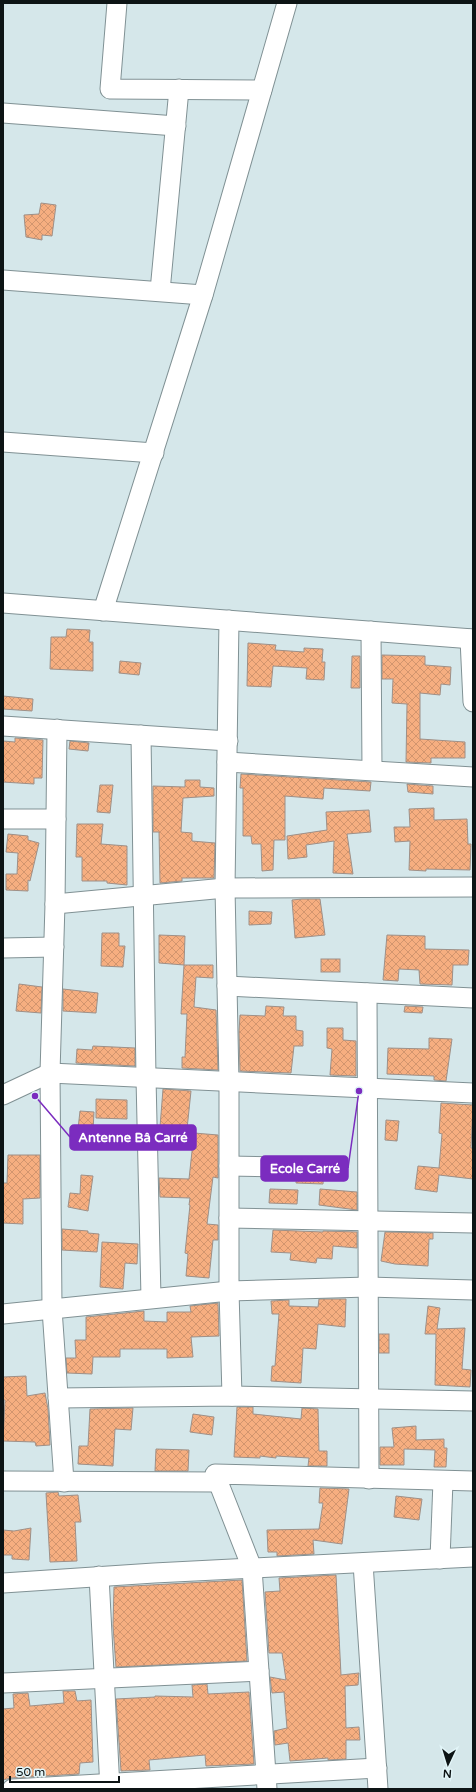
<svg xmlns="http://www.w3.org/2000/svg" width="476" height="1792" font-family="'Varela Round',sans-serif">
  <defs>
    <pattern id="building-cross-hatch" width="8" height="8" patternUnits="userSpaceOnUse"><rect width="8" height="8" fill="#f6ae80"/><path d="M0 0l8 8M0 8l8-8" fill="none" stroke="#d2956e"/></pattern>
  </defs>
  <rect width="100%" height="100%" fill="#d5e7ea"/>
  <g fill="url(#building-cross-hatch)" stroke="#9e9088">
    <polygon points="41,203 56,205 52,236 42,235 42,240 26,237 24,215 39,214"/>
    <polygon points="67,629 90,630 89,642 93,642 93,671 50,669 51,637 66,637"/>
    <polygon points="248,643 276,645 275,650 304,652 304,648 323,649 322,662 325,662 324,680 306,679 307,668 273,666 271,687 247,686"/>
    <polygon points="382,655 425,656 425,665 451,667 450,685 441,684 440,695 420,693 420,739 465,742 465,758 431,758 431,763 406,762 407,704 392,703 393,679 382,679"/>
    <polygon points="352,656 360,656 360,688 351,688"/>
    <polygon points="120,661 141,663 139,675 119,673"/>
    <polygon points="3,696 33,699 32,711 3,709"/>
    <polygon points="15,738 43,740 42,778 34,778 34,784 3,782 3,741 15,742"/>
    <polygon points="70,741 89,743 88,751 69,749"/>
    <polygon points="241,774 371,782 370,791 324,788 323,799 285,796 285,840 274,840 273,870 262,871 261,844 252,844 251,836 243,836 243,788 240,788"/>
    <polygon points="185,780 200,780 200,787 214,788 214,796 183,798 181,832 192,833 192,841 215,843 214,878 182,878 182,881 160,883 159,832 153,832 153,786 185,787"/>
    <polygon points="407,784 433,786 433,794 408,792"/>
    <polygon points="100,785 113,785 110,813 97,812"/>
    <polygon points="434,808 434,820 467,819 468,844 471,844 470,870 426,869 426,871 409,870 410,841 395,842 394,827 410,827 409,809"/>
    <polygon points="369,810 371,832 347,834 353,874 333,873 334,841 306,845 307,857 288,859 287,836 327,830 326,812"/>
    <polygon points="77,824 103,824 101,844 127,846 127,885 107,883 107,881 82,881 82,857 76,857"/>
    <polygon points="8,834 28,836 28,840 39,843 30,881 28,880 28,891 6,890 6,874 17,874 18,853 6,852"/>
    <polygon points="302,899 320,899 325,935 295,938 292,900"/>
    <polygon points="249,911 272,912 271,924 249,925"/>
    <polygon points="102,933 119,933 119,946 125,946 123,967 101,966"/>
    <polygon points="159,935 185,936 184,965 213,965 213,978 196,977 194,1007 216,1010 218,1070 182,1068 182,1057 185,1057 187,1014 181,1014 184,965 159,963"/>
    <polygon points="387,935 425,936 425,949 469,950 468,965 453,965 452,985 420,984 419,970 399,969 398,981 383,980"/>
    <rect x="321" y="959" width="19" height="13"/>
    <polygon points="19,984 42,987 41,1013 16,1011"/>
    <polygon points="63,989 98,993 96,1013 63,1011"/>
    <polygon points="266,1006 284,1007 283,1016 296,1016 296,1030 303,1031 303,1046 294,1046 291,1073 240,1071 239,1032 240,1015 265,1016"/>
    <polygon points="405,1006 423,1007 422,1013 404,1012"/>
    <polygon points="327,1028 343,1028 343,1040 356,1041 356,1076 330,1075 332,1049 327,1048"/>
    <polygon points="429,1038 452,1039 446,1081 434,1080 434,1076 387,1074 388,1048 429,1049"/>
    <polygon points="93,1046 135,1048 135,1066 76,1063 77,1049 92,1050"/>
    <polygon points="163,1089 191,1091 187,1129 160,1127"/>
    <polygon points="96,1099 127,1100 127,1119 96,1118"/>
    <polygon points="441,1103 473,1105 471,1148 473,1148 473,1179 439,1175 437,1192 415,1189 418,1166 439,1168 442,1134 439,1133"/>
    <polygon points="80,1111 94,1112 93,1131 78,1129"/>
    <polygon points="386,1120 399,1121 397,1141 385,1140"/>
    <polygon points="194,1133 218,1135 218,1178 213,1177 207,1224 218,1225 218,1240 213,1240 209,1278 186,1276 188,1254 185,1253 190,1205 189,1205 190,1198 160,1197 159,1178 189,1179"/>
    <polygon points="8,1155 40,1155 40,1198 23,1199 23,1224 3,1223 3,1183 7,1183"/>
    <polygon points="297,1168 324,1170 323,1184 296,1183"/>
    <polygon points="81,1175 93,1176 88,1211 68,1207 70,1193 80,1194"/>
    <polygon points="270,1189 298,1190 297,1204 269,1203"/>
    <polygon points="320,1189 357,1192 357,1210 319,1205"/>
    <polygon points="62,1229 88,1231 88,1233 99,1234 97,1252 62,1250"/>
    <polygon points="273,1230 323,1232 323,1231 357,1232 357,1248 333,1246 332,1259 317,1258 316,1263 290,1260 291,1253 271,1252"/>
    <polygon points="385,1232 433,1233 433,1239 429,1239 428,1266 395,1264 381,1261"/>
    <polygon points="102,1242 138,1244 137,1264 125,1263 123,1289 100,1287"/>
    <polygon points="319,1299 346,1299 345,1327 318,1324 316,1349 303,1348 301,1383 271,1381 272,1366 275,1366 279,1314 272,1314 271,1301 289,1300 289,1306 318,1307"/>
    <polygon points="218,1303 219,1336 191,1337 193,1357 167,1358 167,1349 120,1349 120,1357 93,1357 92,1374 67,1373 66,1358 76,1358 75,1340 86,1340 86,1317 144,1311 144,1321 167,1322 167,1312 191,1312 190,1306"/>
    <polygon points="428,1306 440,1308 437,1329 465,1328 462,1369 471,1370 470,1387 435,1385 436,1334 425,1334"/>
    <rect x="379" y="1334" width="10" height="19"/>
    <polygon points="26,1376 27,1396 45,1393 48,1409 50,1445 36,1446 35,1442 3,1441 5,1400 3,1400 3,1377"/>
    <polygon points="237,1407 253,1407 253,1414 301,1419 302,1408 318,1409 319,1451 327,1451 327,1466 308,1466 309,1458 276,1456 276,1458 260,1456 260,1458 234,1457"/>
    <polygon points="133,1408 131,1430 115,1429 113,1466 78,1464 79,1446 88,1446 90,1409"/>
    <polygon points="193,1414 214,1417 212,1435 190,1432"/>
    <polygon points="416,1426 416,1440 444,1439 444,1448 447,1448 446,1467 434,1467 435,1450 404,1449 404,1465 380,1465 380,1447 394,1447 392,1428"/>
    <polygon points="156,1449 189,1450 188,1471 155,1471"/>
    <polygon points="320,1488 349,1489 342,1544 313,1540 314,1554 277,1556 277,1552 268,1552 267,1530 319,1529 323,1503 319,1503"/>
    <polygon points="58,1492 59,1496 78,1495 81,1522 75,1522 77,1561 50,1562 46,1493"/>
    <polygon points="396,1496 422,1499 419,1520 394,1517"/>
    <polygon points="31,1528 29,1560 12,1559 12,1555 3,1555 3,1530 14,1531"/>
    <polygon points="336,1575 341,1675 359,1673 358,1685 345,1686 346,1728 359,1727 360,1740 346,1740 346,1759 328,1760 328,1758 290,1761 288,1743 275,1745 274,1731 287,1728 284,1692 272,1693 270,1677 286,1680 282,1653 269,1653 265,1592 280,1591 279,1578"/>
    <polygon points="242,1580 247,1661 116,1667 113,1626 114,1587"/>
    <polygon points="207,1684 208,1694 249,1692 254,1764 206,1766 205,1755 149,1760 150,1770 121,1771 116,1699 155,1697 155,1696 193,1697 192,1685"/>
    <polygon points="63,1691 75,1691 77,1701 91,1700 93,1762 80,1763 79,1774 11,1778 3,1780 3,1709 14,1708 13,1694 28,1693 30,1706 64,1703"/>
  </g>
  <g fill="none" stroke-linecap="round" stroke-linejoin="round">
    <g stroke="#809194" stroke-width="21">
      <g id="minor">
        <polyline points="117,3 110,89 262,90"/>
        <polyline points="3,113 176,126"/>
        <polyline points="3,280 203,295"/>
        <polyline points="160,291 179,89"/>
        <polyline points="3,442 154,453"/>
        <polyline points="3,603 473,639"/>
        <polyline points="103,611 203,295 287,3"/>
        <polyline points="229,620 225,888 229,1082 229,1291 232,1396"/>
        <polyline points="371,631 372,770"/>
        <polyline points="470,639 473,702"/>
        <polyline points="3,726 228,741"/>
        <polyline points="57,729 55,904 50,1073 52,1309 64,1482"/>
        <polyline points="141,735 146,1078 151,1298"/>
        <polyline points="227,762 473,777"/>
        <polyline points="3,819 56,819"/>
        <polyline points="55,904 225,888 473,887"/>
        <polyline points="3,948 54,947"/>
        <polyline points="227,986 473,998"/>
        <polyline points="367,993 369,1479"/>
        <polyline points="3,1095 50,1073 473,1093"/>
        <polyline points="229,1166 286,1167"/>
        <polyline points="229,1218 473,1223"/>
        <polyline points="3,1314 229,1291 368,1287 473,1290"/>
        <polyline points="58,1398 232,1396 473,1401"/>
        <polyline points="3,1481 218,1482"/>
        <polyline points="440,1559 443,1481"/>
        <polyline points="363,1563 378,1789"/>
        <polyline points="99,1576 110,1789"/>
        <polyline points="3,1583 154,1573 473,1557"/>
        <polyline points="3,1683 259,1671"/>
        <polyline points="12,1789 377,1768"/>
        <polyline points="267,1789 252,1568 215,1474 473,1481"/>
      </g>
    </g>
    <use href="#minor" stroke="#fff" stroke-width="19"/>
  </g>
  <path fill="none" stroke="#7b2cbf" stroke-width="1.5" d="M35 1096L70 1137M359 1091L348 1168"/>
  <g fill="#7b2cbf" stroke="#e2f5f8" stroke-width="1.5">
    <circle cx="35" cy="1096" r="4"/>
    <circle cx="359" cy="1091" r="4"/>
  </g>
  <g fill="#7b2cbf" stroke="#7b2cbf" stroke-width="1.5">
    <rect x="70" y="1125" width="126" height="25" rx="4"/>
    <rect x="261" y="1156" width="87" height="25" rx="4"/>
  </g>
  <g font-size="13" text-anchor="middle" font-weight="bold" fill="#fff">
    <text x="133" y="1142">Antenne Bâ Carré</text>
    <text x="305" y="1173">Ecole Carré</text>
  </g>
  <rect width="476" height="1792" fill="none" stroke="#0d1415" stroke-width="8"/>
  <g transform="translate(448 1764) rotate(184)" stroke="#e2f5f8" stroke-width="3" paint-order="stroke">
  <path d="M0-3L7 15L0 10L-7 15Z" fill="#0d1415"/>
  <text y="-6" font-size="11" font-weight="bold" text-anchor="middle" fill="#0d1415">N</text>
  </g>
  <path d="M10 1776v6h109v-6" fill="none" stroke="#0d1415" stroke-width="2"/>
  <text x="16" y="1776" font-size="12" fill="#0d1415" stroke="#e2f5f8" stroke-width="3" paint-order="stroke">50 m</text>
</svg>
